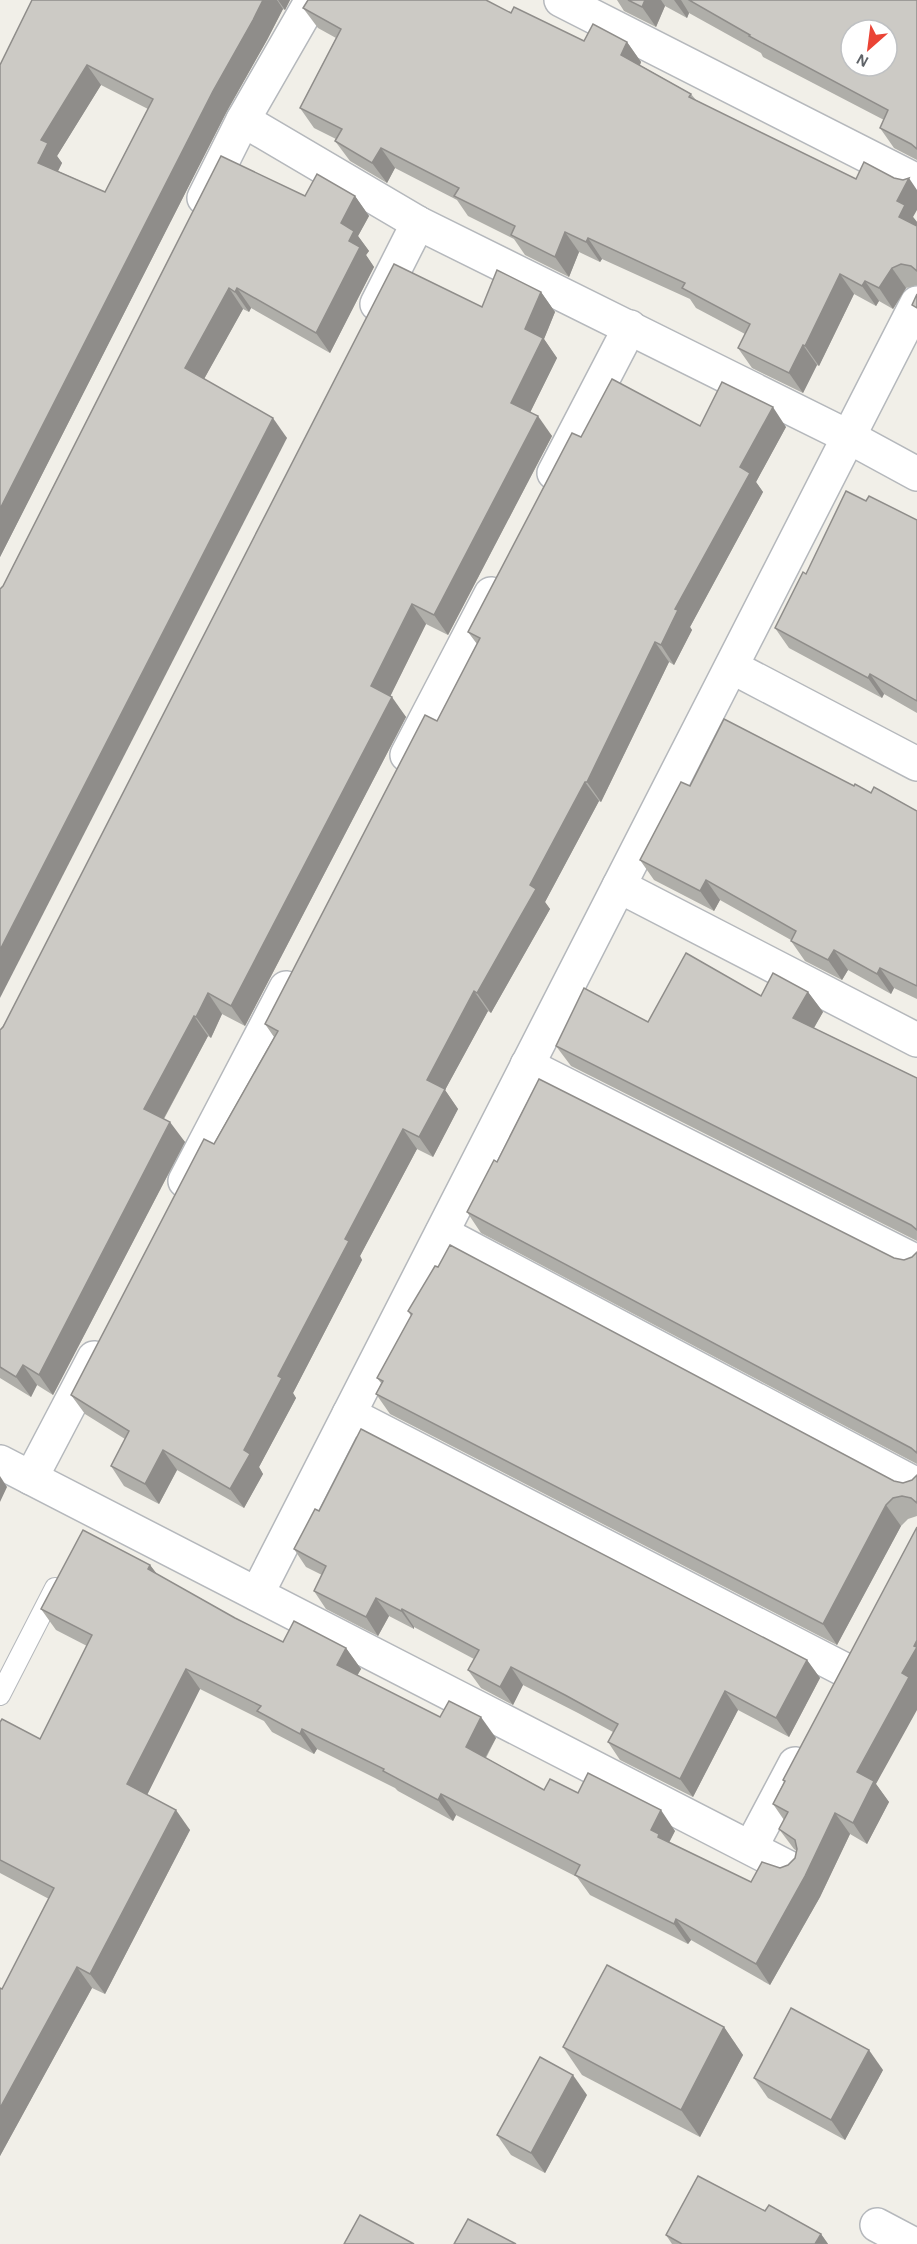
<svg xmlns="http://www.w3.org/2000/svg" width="917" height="2244" font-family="'Alegreya Sans',sans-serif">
  <rect width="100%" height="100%" fill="#f1efe8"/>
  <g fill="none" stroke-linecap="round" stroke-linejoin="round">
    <g stroke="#b5b8bc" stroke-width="22">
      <polyline id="service" points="0,1695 55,1588"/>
    </g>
    <g stroke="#b5b8bc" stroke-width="36">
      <g id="minor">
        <polyline points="561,0 917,181"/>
        <polyline points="243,120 418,223 849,437 917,474"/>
        <polyline points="204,198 243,120 312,0"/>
        <polyline points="377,304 418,223"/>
        <polyline points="554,473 630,327"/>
        <polyline points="732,667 917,764"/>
        <polyline points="407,755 491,594"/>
        <polyline points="619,886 917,1040"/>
        <polyline points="527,1065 917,1262"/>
        <polyline points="185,1181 286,988"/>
        <polyline points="442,1233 917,1485"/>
        <polyline points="349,1414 845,1670"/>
        <polyline points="0,1462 793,1870"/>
        <polyline points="31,1478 94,1358"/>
        <polyline points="257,1594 917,303"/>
        <polyline points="751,1847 795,1764"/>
        <polyline points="877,2225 913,2244"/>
      </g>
    </g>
    <use href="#service" stroke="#fff" stroke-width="20"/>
    <use href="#minor" stroke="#fff" stroke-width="33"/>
  </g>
  <g fill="#afaea9" fill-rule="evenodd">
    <path d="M32,0H290L285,10L283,9L267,40L227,111L0,557V65ZM101,85L148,109L105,192L58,171L62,163L57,156Z"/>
    <polygon points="617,0 917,0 917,160 894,148 880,128 884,120 763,57 761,53 689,13 687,18 665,6 656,27 624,11"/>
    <polygon points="303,8 511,13 584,41 627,42 641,62 640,65 691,94 696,100 913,217 917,222 917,285 906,288 893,309 879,301 876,306 854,294 819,366 817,365 803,393 752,368 738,348 745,334 696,308 690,299 602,259 600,262 579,252 569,277 525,255 514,239 468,216 457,200 395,168 387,183 350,161 335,141 336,139 314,128 300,108 336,38 318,28"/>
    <polygon points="221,156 305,196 355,196 369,216 358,236 369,251 366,255 374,267 330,353 251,308 249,312 243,309 204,379 287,438 3,586"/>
    <polygon points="541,292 555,312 544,339 557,358 530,412 552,436 448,635 426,624 390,696 406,717 245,1026 222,1014 211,1038 208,1036 164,1119 185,1142 53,1395 37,1385 31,1397 0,1378 0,1030 482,307"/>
    <polygon points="700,426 786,427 756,482 763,492 690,627 692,630 674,665 669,662 601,802 599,801 545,902 550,909 491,1013 488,1011 445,1090 458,1109 433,1157 417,1149 360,1256 362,1260 293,1393 296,1398 259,1467 263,1474 244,1508 177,1470 159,1504 124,1486 111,1466 125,1439 85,1414 71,1395 274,1037 265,1024 437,721 477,644 468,632 581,437"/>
    <polygon points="866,501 917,520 917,713 884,694 882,698 789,648 775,628 806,574"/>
    <polygon points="690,786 854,786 917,811 917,999 894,988 891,994 848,970 842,980 805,961 791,941 791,940 720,900 714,911 654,880 640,860"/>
    <polygon points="808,992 823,1012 814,1028 917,1078 917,1241 571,1066 556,1046 648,1022 761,996"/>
    <polygon points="497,1162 894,1258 904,1260 912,1257 917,1252 917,1464 481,1233 467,1212"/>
    <polygon points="408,1311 894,1481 903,1483 912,1480 917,1475 917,1516 908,1519 901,1526 837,1645 390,1414 376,1394 381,1383 377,1378 411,1316"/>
    <polygon points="319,1511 807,1660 820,1678 789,1737 738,1710 693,1797 620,1760 608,1742 613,1732 578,1713 523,1685 513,1705 481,1688 468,1670 474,1659 414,1627 414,1629 389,1616 378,1636 326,1609 314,1591 322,1575 306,1567 294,1549"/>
    <polygon points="150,1565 157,1574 235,1618 283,1642 346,1648 361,1669 357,1676 440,1717 496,1738 486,1758 544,1790 578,1793 675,1831 669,1843 751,1882 780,1868 788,1865 795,1858 797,1851 794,1849 779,1829 784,1820 773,1804 784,1782 783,1780 876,1784 889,1802 867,1844 850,1834 820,1897 770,1985 691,1940 688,1944 590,1895 577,1877 456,1815 453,1821 398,1791 395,1788 317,1749 314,1754 272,1732 264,1721 200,1689 147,1795 190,1830 105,1994 92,1988 0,2156 0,1988 2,1989 49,1899 0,1873 0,1722 40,1739 87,1646 56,1630 41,1609"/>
    <polygon points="724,2027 743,2055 700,2137 582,2075 563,2047"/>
    <polygon points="883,2070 845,2140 768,2098 754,2078"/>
    <polygon points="587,2095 545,2173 511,2155 497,2135"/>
    <polygon points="765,2211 821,2234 828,2244 672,2244 666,2235"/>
  </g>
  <g fill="#8f8d8a">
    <polygon points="263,0 277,0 283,9 267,40 227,111 0,557 0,509 213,91"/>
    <polygon points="278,0 290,0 285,10"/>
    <polygon points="645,0 661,0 665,6 656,27 642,7"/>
    <polygon points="674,0 681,0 689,13 687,18"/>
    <polygon points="627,42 641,62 636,75 621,55"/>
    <polygon points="87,65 101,85 57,156 62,163 52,183 38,163 41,140"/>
    <polygon points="381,148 395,168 387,183 372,163"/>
    <polygon points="909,178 917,190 917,210 913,217 917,222 917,229 899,217 897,201"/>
    <polygon points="355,196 369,216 358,236 369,251 366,255 374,267 330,353 316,333 341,223"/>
    <polygon points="565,232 579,252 569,277 555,257"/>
    <polygon points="588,238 602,259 600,262 586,242"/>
    <polygon points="892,268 906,288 893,309 879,288"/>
    <polygon points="840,274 854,294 819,366 805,346"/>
    <polygon points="865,281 879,301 876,306 862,286"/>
    <polygon points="229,288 243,309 199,388 185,368"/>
    <polygon points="237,288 251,308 249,312 235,292"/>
    <polygon points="541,292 555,312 544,339 557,358 525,423 511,403 525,329"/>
    <polygon points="803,345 817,365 803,393 789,373"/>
    <polygon points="773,407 786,427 756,482 763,492 690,627 692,630 674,665 661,645 675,609 740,467"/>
    <polygon points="538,416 552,436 448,635 434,615"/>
    <polygon points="273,418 287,438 0,998 0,950"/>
    <polygon points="412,604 426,624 385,707 371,686"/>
    <polygon points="655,642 669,662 601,802 587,782"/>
    <polygon points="870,674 884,694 882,698 868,678"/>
    <polygon points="392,697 406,717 245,1026 231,1006"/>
    <polygon points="585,782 599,801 545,902 550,909 491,1013 477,993 530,885"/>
    <polygon points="706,880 720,900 714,911 700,891"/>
    <polygon points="834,950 848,970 842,980 828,960"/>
    <polygon points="880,968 894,988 891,994 877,974"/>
    <polygon points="474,991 488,1011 445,1090 458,1109 433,1157 419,1137 427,1080"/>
    <polygon points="808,992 823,1012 808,1038 793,1018"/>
    <polygon points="208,993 222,1014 211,1038 196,1017"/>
    <polygon points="194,1016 208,1036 158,1129 144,1109"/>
    <polygon points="170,1122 185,1142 53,1395 39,1375"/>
    <polygon points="403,1129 417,1149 360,1256 362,1260 293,1393 296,1398 259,1467 263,1474 244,1508 230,1489 244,1450 278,1376 345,1239"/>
    <polygon points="23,1365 37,1385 31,1397 16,1377"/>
    <polygon points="163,1450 177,1470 159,1504 145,1484"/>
    <polygon points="0,1476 7,1487 0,1502"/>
    <polygon points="886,1505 901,1526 837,1645 823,1624"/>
    <polygon points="150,1565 165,1585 148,1569"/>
    <polygon points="376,1598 389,1616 378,1636 366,1617"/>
    <polygon points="402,1609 414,1627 414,1629 401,1611"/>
    <polygon points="917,1640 917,1710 876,1784 889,1802 867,1844 853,1823 857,1772"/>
    <polygon points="346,1648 361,1669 351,1686 337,1665"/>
    <polygon points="807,1660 820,1678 789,1737 776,1718"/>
    <polygon points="511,1667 523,1685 513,1705 500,1687"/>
    <polygon points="186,1669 200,1689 142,1805 127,1784"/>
    <polygon points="725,1691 738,1710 693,1797 680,1779"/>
    <polygon points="481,1717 496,1738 480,1767 466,1747"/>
    <polygon points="302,1729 317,1749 314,1754 300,1734"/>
    <polygon points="441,1794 456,1815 453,1821 438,1800"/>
    <polygon points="176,1810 190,1830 105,1994 90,1974"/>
    <polygon points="661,1810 675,1831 667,1846 674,1855 651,1830"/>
    <polygon points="835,1813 850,1834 820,1897 770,1985 756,1964"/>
    <polygon points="676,1919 691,1940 688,1944 674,1924"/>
    <polygon points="77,1967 92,1988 0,2156 0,2108"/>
    <polygon points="724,2027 743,2055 700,2137 681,2110"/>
    <polygon points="869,2050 883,2070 845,2140 831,2120"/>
    <polygon points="573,2075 587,2095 545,2173 531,2153"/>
    <polygon points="821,2234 828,2244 815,2244"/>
  </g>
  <g fill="#cccac5" stroke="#8f8d8a" stroke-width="1.5" fill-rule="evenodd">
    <path d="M32,0H263L253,20L213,91L0,509V65ZM87,65L153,99L105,192L38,163L48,143L41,140Z"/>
    <polygon points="308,0 486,0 511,13 514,7 584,41 593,24 627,42 621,55 691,94 689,97 856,179 864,162 894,178 903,180 909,178 897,201 905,205 899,217 917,226 917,271 911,266 901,264 892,268 879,288 865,281 862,286 840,274 805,346 803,345 789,373 738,348 750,324 682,288 685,283 588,238 586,242 565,232 555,257 511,235 515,226 454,196 459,188 381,148 372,163 335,141 342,129 300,108 341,29 303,8"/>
    <polygon points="628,0 645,0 642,7"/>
    <path d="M689,0H917V149L911,144L880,128L888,110L749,36L750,35ZM851,30H887V66H851Z"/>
    <polygon points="221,156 305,196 317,174 355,196 341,223 354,231 349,241 360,247 316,333 237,288 235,292 229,288 185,368 273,418 0,950 0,589 3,586"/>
    <polygon points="394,264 482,307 497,270 541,292 525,329 543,338 511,403 538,416 434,615 412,604 371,686 392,697 231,1006 208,993 196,1017 194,1016 144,1109 170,1122 39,1375 23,1365 16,1377 0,1367 0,1030 3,1027"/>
    <polygon points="917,294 917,308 912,305"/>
    <polygon points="612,379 700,426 722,382 773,407 740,467 750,473 675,609 678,610 661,645 655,642 587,782 585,782 530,885 536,889 477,993 474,991 427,1080 445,1089 419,1137 403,1129 345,1239 349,1241 278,1376 282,1378 244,1450 250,1454 230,1489 163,1450 145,1484 111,1466 129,1431 71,1395 204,1139 214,1144 278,1031 265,1024 425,715 437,721 480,638 468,632 572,433 581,437"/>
    <polygon points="846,491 866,501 869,496 917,520 917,701 870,674 868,678 775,628 803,572 806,574"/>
    <polygon points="724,719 854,786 855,784 871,793 874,787 917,811 917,986 880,968 877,974 834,950 828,960 791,941 796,931 706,880 700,891 640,860 681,782 690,786"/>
    <polygon points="686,953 761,996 773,973 808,992 793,1018 917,1078 917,1230 911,1225 556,1046 584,988 648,1022"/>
    <polygon points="539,1079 894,1258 904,1260 912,1257 917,1252 917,1453 911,1448 467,1212 494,1160 497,1162"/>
    <polygon points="450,1245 894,1481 903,1483 912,1480 917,1475 917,1503 911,1498 902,1496 893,1498 886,1505 823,1624 376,1394 383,1381 377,1378 412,1314 408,1311 435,1266 438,1267"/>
    <polygon points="361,1429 807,1660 776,1718 725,1691 680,1779 608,1742 618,1724 565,1695 511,1667 500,1687 468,1670 479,1650 402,1609 401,1611 376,1598 366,1617 314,1591 326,1566 294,1549 315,1509 319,1511"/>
    <polygon points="917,1527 917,1640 914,1646 917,1647 902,1673 909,1677 857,1772 874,1781 853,1823 835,1813 805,1876 756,1964 676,1919 674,1924 575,1875 580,1865 441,1794 438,1800 383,1771 384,1769 302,1729 300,1734 257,1711 261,1706 186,1669 127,1784 176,1810 90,1974 77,1967 0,2108 0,1988 2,1989 54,1888 0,1860 0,1722 2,1719 40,1739 92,1635 41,1609 83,1530 150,1565 148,1569 235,1618 283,1642 294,1621 346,1648 337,1665 440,1717 449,1701 481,1717 466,1747 544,1790 550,1779 578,1793 588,1773 661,1810 651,1830 659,1834 658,1837 751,1882 762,1862 780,1868 788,1865 795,1858 797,1849 795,1840 779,1829 788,1812 773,1804 785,1781 783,1780"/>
    <polygon points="607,1965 724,2027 681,2110 563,2047"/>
    <polygon points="791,2008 869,2050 831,2120 754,2078"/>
    <polygon points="540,2057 573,2075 531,2153 497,2135"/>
    <polygon points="698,2176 765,2211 769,2205 821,2234 815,2244 682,2244 666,2235"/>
    <polygon points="360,2215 414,2244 344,2244"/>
    <polygon points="468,2219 516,2244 454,2244"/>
  </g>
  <g transform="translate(869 48) rotate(208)"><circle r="28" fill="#ffffff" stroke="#bfc1c3" stroke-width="1.5"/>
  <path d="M0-4.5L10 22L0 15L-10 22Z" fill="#ea4335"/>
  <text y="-9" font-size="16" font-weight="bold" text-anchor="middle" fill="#5f6368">N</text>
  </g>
</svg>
